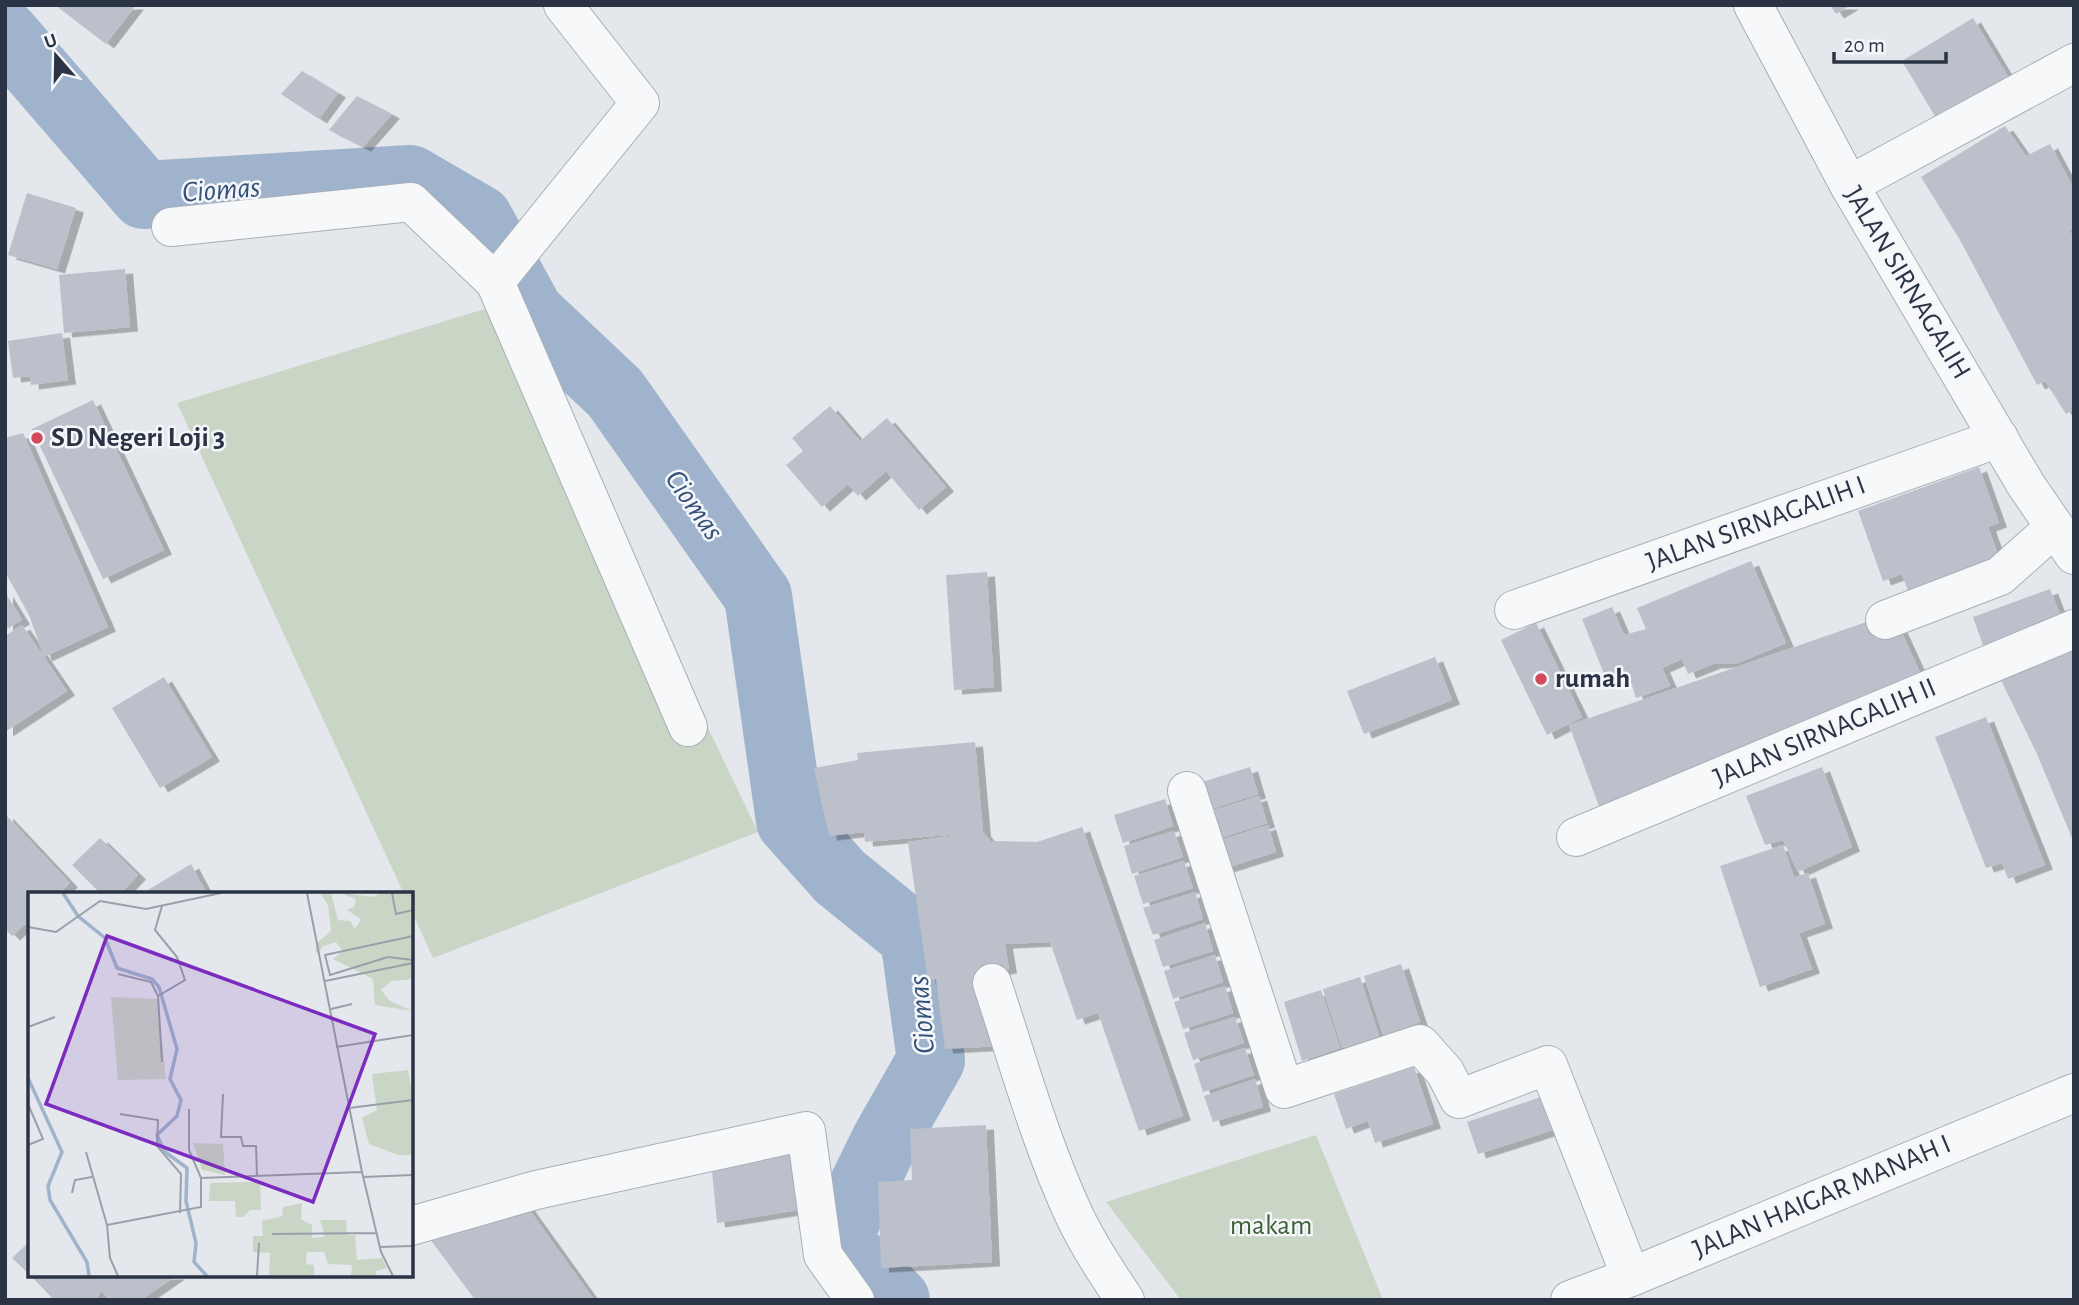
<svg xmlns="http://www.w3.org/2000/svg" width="2079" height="1305" font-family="'Alegreya Sans',sans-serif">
  <defs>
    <filter id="shadow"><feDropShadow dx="8" dy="4.5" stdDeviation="0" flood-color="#0004"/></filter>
  </defs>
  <rect width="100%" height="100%" fill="#e4e7ec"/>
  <g fill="#c9d6c5">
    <polygon points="504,303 758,832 433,958 411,910 411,894 404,894 177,403"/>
    <polygon points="1316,1135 1383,1300 1181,1300 1106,1202"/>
  </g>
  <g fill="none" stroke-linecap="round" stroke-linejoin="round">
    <polyline stroke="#9fb4cc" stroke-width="68" points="5,34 144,195 410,179 479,219 530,313 615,393 758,596 790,821 840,877 914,937 931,1060 886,1139 836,1241 896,1300"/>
  </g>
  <g fill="#bbc0ca" filter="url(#shadow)">
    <polygon points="55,5 136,5 106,44"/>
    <polygon points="1830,5 1851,5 1836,14"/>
    <polygon points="1973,18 2013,85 1942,128 1902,61"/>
    <polygon points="302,71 338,93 319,119 281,94"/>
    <polygon points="357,96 392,114 363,147 329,130"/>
    <polygon points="2005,126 2026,156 2050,144 2074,189 2074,228 2069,230 2074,239 2074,409 2066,414 2045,381 2037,385 1960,240 1921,177"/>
    <polygon points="27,193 76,208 57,269 8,255"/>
    <polygon points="125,269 130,327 64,333 59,275"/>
    <polygon points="62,333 68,380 31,385 30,376 13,378 8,341"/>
    <polygon points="93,400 164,550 103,579 32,429"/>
    <polygon points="830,406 860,441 887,418 946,487 919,510 886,471 858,496 848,484 822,507 786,465 803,451 792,438"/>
    <polygon points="23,433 108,627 44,657 29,615 5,572 5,438"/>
    <polygon points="1979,467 1999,523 1988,527 2002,566 1911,600 1902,574 1883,581 1858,511"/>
    <polygon points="1751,561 1786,643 1738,663 1713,664 1688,674 1682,659 1662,668 1670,686 1636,698 1628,673 1607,681 1582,619 1612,607 1624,635 1646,629 1637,608"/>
    <polygon points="987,572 994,687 954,690 946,575"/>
    <polygon points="2050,589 2064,625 1986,654 1973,617"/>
    <polygon points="5,592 22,620 5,630"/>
    <polygon points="1895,618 1927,688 1604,820 1569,725 1875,619"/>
    <polygon points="1536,623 1582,717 1547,735 1501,640"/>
    <polygon points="22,625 67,691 5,732 5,636"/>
    <polygon points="2074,634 2074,843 2037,754 1995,668"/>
    <polygon points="1435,657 1452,700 1364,734 1347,691"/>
    <polygon points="164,677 212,757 160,788 112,708"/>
    <polygon points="1986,717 2045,865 2008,879 2002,863 1986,868 1935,737"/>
    <polygon points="975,742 983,832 990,841 1037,842 1082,827 1183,1116 1139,1131 1098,1013 1077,1020 1050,942 1005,944 1009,969 984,973 1001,1046 945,1049 936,979 928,981 908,842 970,833 865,842 864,832 829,836 814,768 858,760 857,753"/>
    <polygon points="1250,767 1258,794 1208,810 1199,783"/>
    <polygon points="1822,767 1852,847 1798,872 1783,840 1765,845 1746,796"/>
    <polygon points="1259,796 1267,823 1217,839 1208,812"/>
    <polygon points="1165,799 1173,826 1123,843 1114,815"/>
    <polygon points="5,814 70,883 58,894 30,894 30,920 12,936 5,929"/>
    <polygon points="1268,825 1276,852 1226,868 1218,841"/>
    <polygon points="1174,831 1183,857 1132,874 1124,846"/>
    <polygon points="100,838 138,875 120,894 101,894 72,865"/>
    <polygon points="1783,845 1794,877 1808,873 1825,924 1799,933 1812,969 1760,987 1720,866"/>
    <polygon points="1184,861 1193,888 1143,904 1134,876"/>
    <polygon points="191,864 207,894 151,894 148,890"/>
    <polygon points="1195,892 1203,919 1153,935 1143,908"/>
    <polygon points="1205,923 1213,951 1163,967 1154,940"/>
    <polygon points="1215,955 1223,982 1173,999 1164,971"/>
    <polygon points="1401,964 1420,1022 1383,1035 1364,976"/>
    <polygon points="1360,977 1379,1036 1342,1048 1323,989"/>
    <polygon points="1225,986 1233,1013 1183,1029 1174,1002"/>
    <polygon points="1321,990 1340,1048 1302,1061 1284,1002"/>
    <polygon points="1235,1017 1244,1043 1193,1060 1184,1033"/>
    <polygon points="1245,1048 1254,1075 1203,1092 1194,1064"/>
    <polygon points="1414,1067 1433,1124 1375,1143 1368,1121 1346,1129 1334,1094"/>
    <polygon points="1255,1079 1263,1107 1213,1122 1204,1096"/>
    <polygon points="1541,1097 1553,1130 1478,1154 1467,1122"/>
    <polygon points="986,1125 992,1262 881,1268 878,1182 912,1180 910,1129"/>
    <polygon points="792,1154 805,1209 717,1223 712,1171"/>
    <polygon points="521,1198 594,1300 475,1300 430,1239"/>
    <polygon points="30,1241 30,1275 12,1258"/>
    <polygon points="30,1275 177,1275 141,1300 110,1300 101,1291 96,1300 54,1300"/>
  </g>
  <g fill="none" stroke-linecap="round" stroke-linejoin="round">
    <g stroke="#a9aeb7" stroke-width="40">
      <g id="minor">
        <polyline points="563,5 640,103 495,282 688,727"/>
        <polyline points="1753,5 1849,185 2026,485 2074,555"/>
        <polyline points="1849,185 2074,63"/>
        <polyline points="171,227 411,202 495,282"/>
        <polyline points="1514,610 1999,438"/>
        <polyline points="1885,620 2000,576 2055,527"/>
        <polyline points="1187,791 1284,1089 1420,1044 1445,1072 1459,1099 1548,1065 1631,1277"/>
        <polyline points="1576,837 2074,629"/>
        <path d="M992,983C1018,1061 1040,1142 1075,1217C1089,1246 1107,1273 1125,1300"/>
        <polyline points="411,1226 536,1190 806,1131 823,1255 855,1300"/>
        <polyline points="1570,1300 1631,1277 2074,1093"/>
      </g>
    </g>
    <use href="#minor" stroke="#f7f8fa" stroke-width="38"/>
  </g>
  <g fill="#d1495b" stroke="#f4f6f9" stroke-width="2.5">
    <circle cx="37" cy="438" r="7"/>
    <circle cx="1541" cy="679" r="7"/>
  </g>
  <g text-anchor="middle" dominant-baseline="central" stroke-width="5" stroke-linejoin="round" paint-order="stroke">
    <g font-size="28" fill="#2b3445" stroke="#f4f6f9">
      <text transform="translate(1907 283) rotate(59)">JALAN SIRNAGALIH</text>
      <text transform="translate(1756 524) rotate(-20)">JALAN SIRNAGALIH I</text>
      <text transform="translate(1825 733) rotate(-23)">JALAN SIRNAGALIH II</text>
      <text transform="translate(1822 1197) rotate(-23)">JALAN HAIGAR MANAH I</text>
    </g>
    <g font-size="28" font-weight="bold" fill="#2b3445" stroke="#f4f6f9" text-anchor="start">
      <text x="51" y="438">SD Negeri Loji 3</text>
      <text x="1555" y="679">rumah</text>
    </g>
    <g font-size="28" fill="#3f6138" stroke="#f4f6f9">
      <text x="1271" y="1226">makam</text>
    </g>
    <g font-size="30" font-style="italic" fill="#34527a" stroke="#f4f6f9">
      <text transform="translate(221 190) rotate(-4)">Ciomas</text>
      <text transform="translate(694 505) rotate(55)">Ciomas</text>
      <text transform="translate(922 1015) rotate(-95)">Ciomas</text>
    </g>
  </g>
  <g transform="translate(28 892)">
    <rect width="385" height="385" fill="#e4e7ec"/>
    <path d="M292,1H303L310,28L322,29L327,37L333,27L319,18L326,15L328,7L312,1L347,5L350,1H385V87L363,89L353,98L362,109L385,119L347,113L345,87L305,67L315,59L308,50L295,54L290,62L287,58L290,50L303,39L300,13ZM83,105L130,107L138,187L90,188ZM380,178L385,207V263H370L341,252L334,226L349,218L344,182ZM165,251L195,252L197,283L174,278ZM232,290L233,318H222L215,325H208L207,309H181L182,291ZM274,311L273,327L284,333V346L297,345L292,328H318L319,343H327L329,368L354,366L359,376L348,379V384H323L324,373L300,372L296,360H279L278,372L286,373V384H241L242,361L225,360V344H235L234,329L254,324L255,315Z" fill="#c9d6c5"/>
    <path fill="none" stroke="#9fb4cc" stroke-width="3.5" d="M35,1L50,24L77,46L89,76L124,87L131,95L149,157L142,187L153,208L149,224L129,243L136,259L159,276L158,309L168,351L166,370L179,384M0,186L34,260L20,294L22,308L59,370L61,384"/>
    <path fill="none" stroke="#9a9fa9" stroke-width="2" d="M279,1L334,280L353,360L365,384M364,1L368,22L385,18M0,35L28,40L72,9L118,17L193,1M385,44L297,63L302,83L360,65L385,68M90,82L123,90L130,104M297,89L385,71M303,117L324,112M0,135L27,125M308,155L385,143M134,170L130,104L157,88L149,65L127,38L134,14M195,202L193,245H213L215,254H228L229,285M0,212L15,247L0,253M321,216L385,208M161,217V258L173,286M92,222L130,228L129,254L153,282L152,321M58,260L79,333L82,366L90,384M335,285L385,283M44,301L47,288L64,285M79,333L173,315V286L334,280M244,342L348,341M351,355L385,354M229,384L231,351"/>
    <path fill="#7b2cbf" fill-opacity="0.15" stroke="#7b2cbf" stroke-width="3.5" d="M79,44L347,142L285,310L18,212Z"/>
    <rect width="385" height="385" fill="none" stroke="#2b3445" stroke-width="3.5"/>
  </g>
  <rect width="2079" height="1305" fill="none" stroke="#2b3445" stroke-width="14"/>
  <g transform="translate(56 56) rotate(340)" stroke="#f4f6f9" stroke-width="5" paint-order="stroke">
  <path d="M0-5L12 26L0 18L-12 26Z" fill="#2b3445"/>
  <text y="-10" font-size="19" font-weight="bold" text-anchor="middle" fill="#2b3445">U</text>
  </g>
  <path d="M1834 52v10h112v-10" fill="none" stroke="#2b3445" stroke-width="3.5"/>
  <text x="1844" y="52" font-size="21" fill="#2b3445" stroke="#f4f6f9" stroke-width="5" paint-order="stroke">20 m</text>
</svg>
